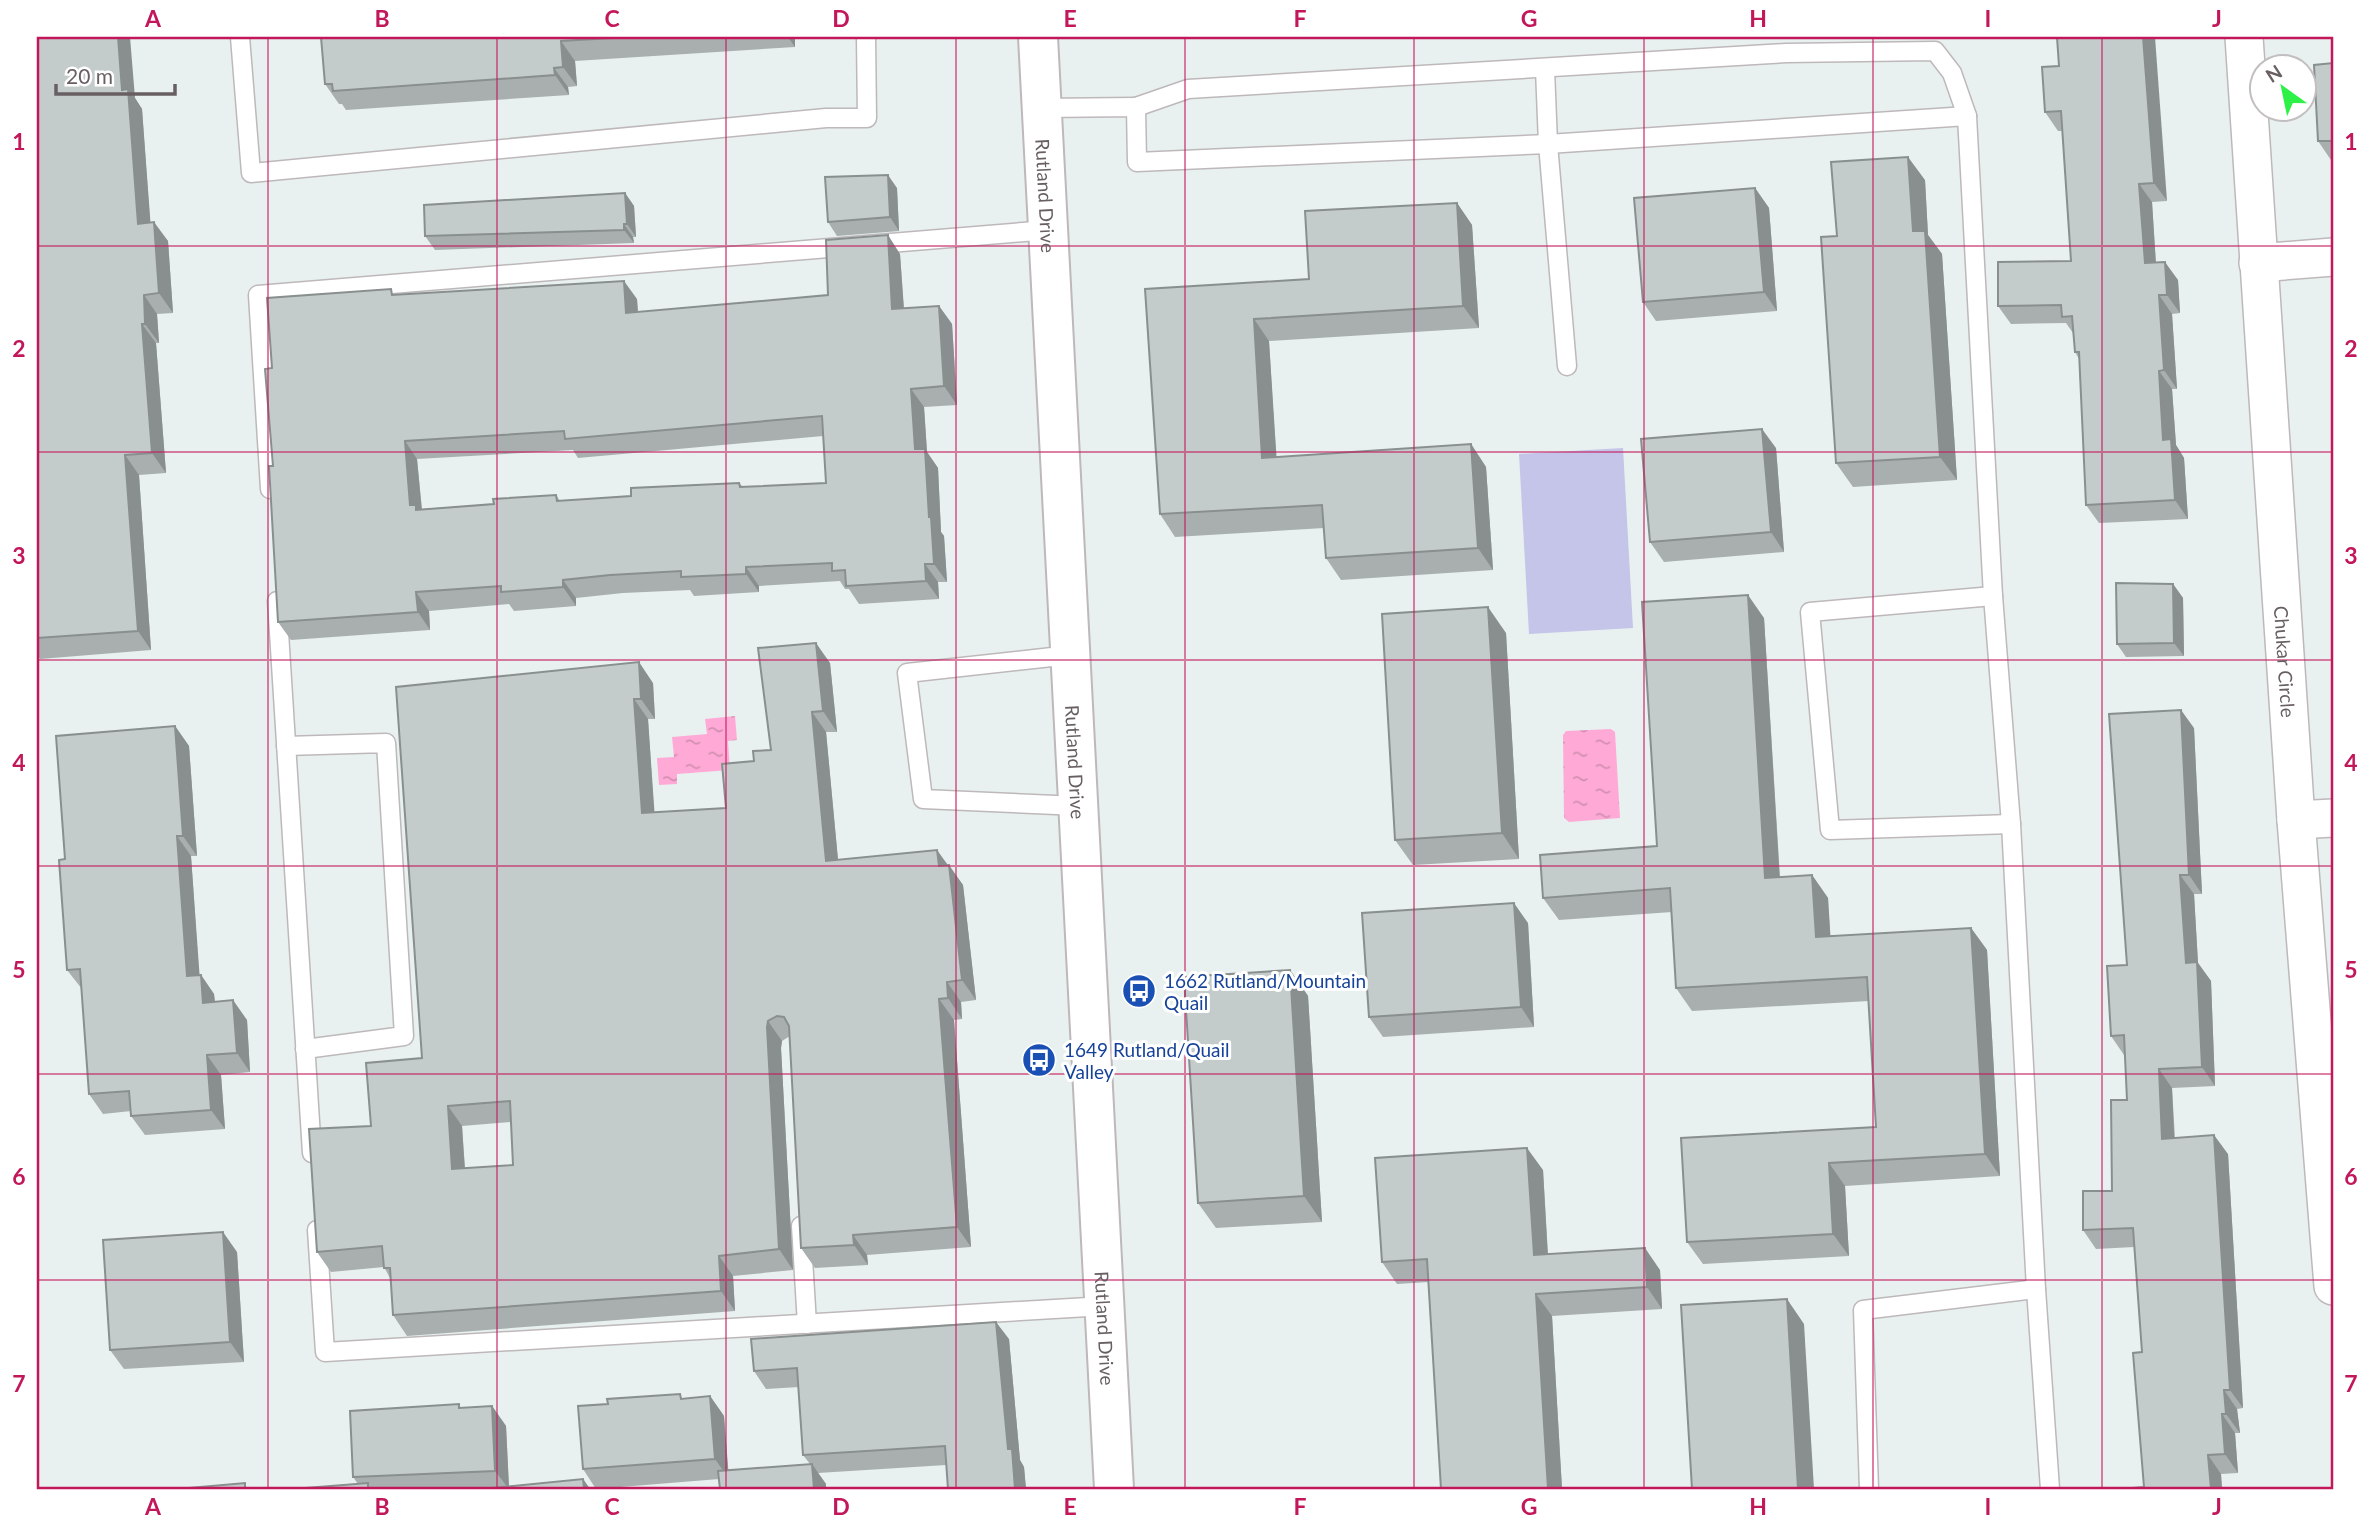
<svg xmlns="http://www.w3.org/2000/svg" width="2370" height="1526" font-family="Lato,sans-serif">
  <defs>
    <pattern id="water-ripples" width="26" height="14" patternUnits="userSpaceOnUse" patternTransform="scale(1.75)"><rect width="26" height="14" fill="#ffaad6"/><path d="M2 4q2-2 4 0t4 0M15 11q2-2 4 0t4 0" fill="none" stroke="#d28eb1"/></pattern>
  </defs>
  <rect width="100%" height="100%" fill="#e8f1f0"/>
  <polygon fill="#c5c4e9" points="1623,448 1633,628 1529,634 1519,454"/>
  <g fill="url(#water-ripples)">
    <polygon points="735,716 737,740 728,741 730,770 677,774 677,784 659,785 657,758 674,757 672,737 707,734 705,719"/>
    <polygon points="1611,729 1615,732 1620,818 1569,822 1564,818 1563,735 1566,731"/>
  </g>
  <g fill="none" stroke-linecap="round" stroke-linejoin="round">
    <g stroke="#beb8ba" stroke-width="21">
      <g id="service">
        <polyline points="240,37 251,173 826,118 867,118 866,37"/>
        <polyline points="1545,69 1548,144 1567,366"/>
        <polyline points="1136,107 1188,89 1786,53 1935,51 1952,73 1967,116"/>
        <polyline points="1042,108 1136,107 1137,162 1548,144 1967,116 1993,596 2011,824 2036,1289 2050,1489"/>
        <polyline points="270,489 258,295 1048,230"/>
        <polyline points="1993,596 1810,612 1830,830 2011,824"/>
        <polyline points="277,601 312,1153"/>
        <polyline points="1070,655 907,673 923,799 1078,806"/>
        <polyline points="286,746 386,743 404,1036 305,1049"/>
        <polyline points="801,1226 807,1324"/>
        <polyline points="317,1230 325,1352 1105,1306"/>
        <polyline points="1869,1489 1863,1310 2036,1289"/>
      </g>
    </g>
    <g stroke="#beb8ba" stroke-width="40">
      <g id="minor">
        <path id="s1" d="M2244,37L2296,820L2333,1286"/>
        <polyline points="2258,263 2333,257"/>
        <polyline points="2296,820 2333,818"/>
      </g>
    </g>
    <g stroke="#beb8ba" stroke-width="42">
      <g id="tertiary">
        <path id="s2" d="M1038,37L1114,1489"/>
      </g>
    </g>
    <use href="#service" stroke="#fff" stroke-width="18"/>
    <use href="#minor" stroke="#fff" stroke-width="37"/>
    <use href="#tertiary" stroke="#fff" stroke-width="38"/>
  </g>
  <g fill="#a9afaf" fill-rule="evenodd">
    <polygon points="37,37 135,98 142,109 150,222 168,241 173,313 157,314 159,343 156,343 166,473 139,475 151,650 40,659 37,655"/>
    <polygon points="321,37 795,37 795,47 575,61 577,86 568,87 569,95 346,110 342,104 339,104 325,84"/>
    <polygon points="2057,37 2167,201 2152,202 2156,263 2178,280 2180,313 2172,314 2177,389 2172,389 2176,445 2184,458 2188,519 2099,523 2086,505 2079,359 2075,352 2073,333 2066,323 2011,324 1998,306 2071,261 2062,131 2058,131 2045,112 2059,66"/>
    <polygon points="2333,63 2333,160 2331,160 2318,141"/>
    <polygon points="1925,180 1928,235 1942,254 1957,480 1853,487 1836,463 1837,236"/>
    <polygon points="897,188 899,231 837,236 828,222"/>
    <polygon points="1755,188 1769,208 1777,311 1656,321 1643,302"/>
    <polygon points="625,193 634,206 636,237 633,237 634,243 435,250 425,236"/>
    <polygon points="1457,203 1472,225 1479,328 1269,341 1276,457 1471,444 1486,467 1493,570 1341,580 1326,558 1324,528 1175,537 1160,514 1145,289 1309,279"/>
    <path d="M900,254L904,308L939,306L952,324L957,405L924,407L927,452L938,468L941,532L944,536L947,582H938L939,599L859,604L849,589H845L840,581L759,586V592L694,596L690,590L623,593L576,598V606L514,611L509,604L429,611L430,630L291,640L278,622L273,466L395,295L637,299L638,312L828,295ZM823,436L826,483L743,487L739,483L631,496L560,501L556,495L494,504L422,509L417,459L573,450L578,458Z"/>
    <polygon points="1776,448 1784,552 1664,562 1650,542"/>
    <polygon points="2173,584 2183,598 2184,656 2126,657 2117,644"/>
    <polygon points="1764,618 1780,877 1812,875 1828,898 1830,936 1971,928 1987,950 2000,1176 1845,1186 1849,1256 1703,1264 1687,1242 1876,1127 1869,1001 1692,1011 1676,988 1672,912 1559,920 1543,898 1657,846"/>
    <polygon points="1506,633 1519,859 1413,865 1395,840"/>
    <path d="M830,663L837,732H826L838,860L947,865L963,885L976,1000L961,1002L962,1019L954,1020L971,1247L867,1255L868,1265L815,1268L801,1248L790,1036L782,1041L781,1048L793,1270L733,1276L735,1311L407,1336L393,1315L390,1278L384,1267L331,1272L317,1252L371,1126L422,1058L396,687L653,683L655,719H648L654,813L726,808L754,761L771,750ZM511,1122L513,1165L465,1168L462,1126Z"/>
    <polygon points="175,726 189,746 197,856 191,856 199,975 201,975 214,994 215,1002 247,1020 250,1072 221,1075 225,1129 145,1135 131,1116 131,1111 103,1114 89,1094 82,989 67,970"/>
    <polygon points="2194,728 2202,894 2194,894 2198,963 2211,981 2215,1086 2172,1088 2175,1138 2228,1154 2243,1408 2237,1409 2240,1433 2235,1433 2238,1473 2221,1474 2222,1489 2120,1489 2144,1487 2142,1352 2134,1247 2096,1249 2083,1230 2112,1191 2127,1100 2125,1055 2124,1055 2111,1036"/>
    <polygon points="1528,923 1534,1027 1383,1037 1369,1017"/>
    <polygon points="1290,970 1308,996 1322,1222 1216,1228 1198,1203"/>
    <polygon points="1543,1170 1548,1254 1660,1270 1662,1309 1552,1316 1562,1489 1441,1489 1429,1282 1397,1284 1382,1262"/>
    <polygon points="237,1252 244,1362 124,1369 110,1350"/>
    <polygon points="1009,1339 1020,1460 1024,1467 1026,1489 948,1489 946,1465 818,1473 826,1484 719,1479 596,1489 583,1469 684,1399 710,1396 724,1416 728,1471 810,1464 803,1455 799,1387 766,1389 754,1371"/>
    <polygon points="492,1406 506,1426 509,1486 583,1479 590,1489 306,1489 358,1484 353,1477 461,1408"/>
  </g>
  <g fill="#898f8e">
    <polygon points="118,37 130,37 135,98 142,109 152,243 138,224 122,90"/>
    <polygon points="788,37 795,37 795,47"/>
    <polygon points="2143,37 2155,37 2167,201 2154,183"/>
    <polygon points="561,41 575,61 577,86 563,67"/>
    <polygon points="554,68 568,87 569,95 555,75"/>
    <polygon points="1908,157 1925,180 1928,235 1942,254 1957,480 1940,457 1913,231"/>
    <polygon points="888,175 897,188 899,231 890,217"/>
    <polygon points="2139,184 2152,202 2157,282 2145,263"/>
    <polygon points="1755,188 1769,208 1777,311 1764,292"/>
    <polygon points="625,193 634,206 636,237 627,224"/>
    <polygon points="1457,203 1472,225 1479,328 1463,306"/>
    <polygon points="154,222 168,241 173,313 159,293"/>
    <polygon points="624,224 633,237 634,243 624,230"/>
    <polygon points="888,235 900,254 905,327 892,309"/>
    <polygon points="2165,262 2178,280 2180,313 2167,295"/>
    <polygon points="624,281 637,299 639,332 626,313"/>
    <polygon points="144,295 157,314 159,343 145,324"/>
    <polygon points="2159,295 2172,314 2177,389 2164,370"/>
    <polygon points="939,306 952,324 957,405 944,386"/>
    <polygon points="1254,319 1269,341 1278,480 1262,458"/>
    <polygon points="142,324 156,343 166,473 152,453"/>
    <polygon points="2159,371 2172,389 2176,445 2184,458 2188,519 2175,500 2163,440"/>
    <polygon points="911,389 924,407 927,452 938,468 941,532 944,536 947,582 934,564 929,517 915,449"/>
    <polygon points="1762,429 1776,448 1784,552 1771,532"/>
    <polygon points="405,441 417,459 422,513 410,505"/>
    <polygon points="1471,444 1486,467 1493,570 1478,548"/>
    <polygon points="125,455 139,475 151,650 138,631"/>
    <polygon points="925,564 938,582 939,599 926,581"/>
    <polygon points="746,567 759,586 759,592 746,574"/>
    <polygon points="563,580 576,598 576,606 563,587"/>
    <polygon points="2173,584 2183,598 2184,656 2174,643"/>
    <polygon points="416,592 429,611 430,630 418,612"/>
    <polygon points="1748,595 1764,618 1781,900 1765,878"/>
    <polygon points="1488,607 1506,633 1519,859 1502,833"/>
    <polygon points="816,643 830,663 837,732 823,711"/>
    <polygon points="639,662 653,683 655,719 641,699"/>
    <polygon points="634,699 648,719 656,834 642,813"/>
    <polygon points="2181,710 2194,728 2202,894 2189,875"/>
    <polygon points="812,712 826,732 840,881 826,861"/>
    <polygon points="175,726 189,746 197,856 183,836"/>
    <polygon points="177,836 191,856 201,995 187,976"/>
    <polygon points="937,850 950,868 949,865 963,885 976,1000 962,980 939,866"/>
    <polygon points="1812,875 1828,898 1832,960 1816,937"/>
    <polygon points="2180,875 2194,894 2198,963 2211,981 2215,1086 2202,1067 2186,963"/>
    <polygon points="1514,903 1528,923 1534,1027 1521,1007"/>
    <polygon points="1971,928 1987,950 2000,1176 1985,1154"/>
    <polygon points="1290,970 1308,996 1322,1222 1304,1196"/>
    <polygon points="201,975 214,994 217,1022 203,1003"/>
    <polygon points="947,982 961,1002 962,1019 948,998"/>
    <polygon points="939,999 954,1020 971,1247 957,1227"/>
    <polygon points="233,1000 247,1020 250,1072 237,1053"/>
    <polygon points="768,1021 782,1041 781,1048 793,1270 779,1249 767,1027"/>
    <polygon points="207,1055 221,1075 225,1129 211,1110"/>
    <polygon points="2159,1069 2172,1088 2175,1157 2162,1139"/>
    <polygon points="448,1106 462,1126 466,1189 452,1169"/>
    <polygon points="2214,1135 2228,1154 2243,1408 2230,1390"/>
    <polygon points="1527,1148 1543,1170 1549,1277 1534,1255"/>
    <polygon points="1829,1163 1845,1186 1849,1256 1833,1234"/>
    <polygon points="223,1232 237,1252 244,1362 230,1342"/>
    <polygon points="853,1235 867,1255 868,1265 854,1245"/>
    <polygon points="1645,1248 1660,1270 1662,1309 1647,1287"/>
    <polygon points="719,1256 733,1276 735,1311 721,1291"/>
    <polygon points="1536,1294 1552,1316 1562,1489 1548,1489"/>
    <polygon points="1787,1299 1804,1324 1814,1489 1798,1489"/>
    <polygon points="996,1322 1009,1339 1020,1460 1024,1467 1026,1489 1015,1489 1008,1449"/>
    <polygon points="2224,1390 2237,1409 2240,1433 2226,1414"/>
    <polygon points="710,1396 724,1416 729,1479 715,1459"/>
    <polygon points="492,1406 506,1426 509,1489 495,1471"/>
    <polygon points="2222,1414 2235,1433 2238,1473 2225,1454"/>
    <polygon points="2208,1455 2221,1474 2222,1489 2211,1489"/>
    <polygon points="812,1464 826,1484 826,1489 814,1489"/>
    <polygon points="583,1479 590,1489 584,1489"/>
  </g>
  <g fill="#c4cccb" stroke="#898f8e" stroke-width="2" fill-rule="evenodd">
    <polygon points="37,37 118,37 122,90 128,89 138,224 154,222 159,293 144,295 145,324 142,324 152,453 125,455 138,631 37,638"/>
    <polygon points="321,37 630,37 561,41 563,67 554,68 555,75 333,91 332,84 325,84"/>
    <polygon points="2057,37 2143,37 2154,183 2139,184 2145,263 2165,262 2167,295 2159,295 2164,370 2159,371 2163,440 2171,439 2175,500 2086,505 2079,352 2075,352 2072,316 2062,317 2061,305 1998,306 1998,262 2071,261 2061,111 2045,112 2042,67 2059,66"/>
    <polygon points="2333,63 2333,141 2318,141 2314,65"/>
    <polygon points="1908,157 1913,231 1925,231 1940,457 1836,463 1821,237 1837,236 1831,162"/>
    <polygon points="888,175 890,217 828,222 825,177"/>
    <polygon points="1755,188 1764,292 1643,302 1634,198"/>
    <polygon points="625,193 627,224 624,224 624,230 425,236 424,205"/>
    <polygon points="1457,203 1463,306 1254,319 1262,458 1471,444 1478,548 1326,558 1322,505 1160,514 1145,289 1309,279 1305,211"/>
    <path d="M888,235L892,309L939,306L944,386L911,389L915,449H925L929,517H931L934,564H925L926,581L846,586L845,570L832,571V563L746,567V574L681,577V571L610,575L563,580V587L501,592V586L416,592L418,612L278,622L269,466H273L265,369L272,368L267,298L391,289L392,295L624,281L626,313L828,295L826,240ZM822,416L826,483L740,487L739,483L631,488V496L557,501L556,495L493,499L494,504L416,510V505H410L405,441L564,431L565,439Z"/>
    <polygon points="1762,429 1771,532 1650,542 1641,439"/>
    <polygon points="2116,583 2173,584 2174,643 2117,644"/>
    <polygon points="1748,595 1765,878 1812,875 1816,937 1971,928 1985,1154 1829,1163 1833,1234 1687,1242 1681,1138 1876,1127 1867,977 1676,988 1670,888 1543,898 1540,855 1657,846 1642,602"/>
    <polygon points="1488,607 1502,833 1395,840 1382,614"/>
    <path d="M816,643L823,711L812,712L826,861L937,850L939,866L949,865L962,980L947,982L948,998L939,999L957,1227L853,1235L854,1245L801,1248L789,1026L784,1017L777,1016L768,1021L767,1027L779,1249L719,1256L721,1291L393,1315L390,1268H384L382,1246L317,1252L309,1129L371,1126L366,1063L422,1058L396,687L639,662L641,699H634L642,813L726,808L722,764L754,761L753,751L771,750L758,648ZM510,1101L513,1165L452,1169L448,1106Z"/>
    <polygon points="2181,710 2189,875 2180,875 2186,963 2197,962 2202,1067 2159,1069 2162,1139 2214,1135 2230,1390 2224,1390 2226,1414 2222,1414 2225,1454 2208,1455 2211,1489 2120,1489 2144,1487 2133,1353 2142,1352 2133,1228 2083,1230 2083,1191 2112,1191 2111,1100 2127,1100 2124,1035 2111,1036 2107,966 2127,965 2109,714"/>
    <polygon points="175,726 183,836 177,836 187,976 201,975 203,1003 233,1000 237,1053 207,1055 211,1110 131,1116 129,1091 89,1094 80,969 67,970 59,860 65,859 56,736"/>
    <polygon points="1514,903 1521,1007 1369,1017 1362,913"/>
    <polygon points="1290,970 1304,1196 1198,1203 1184,977"/>
    <polygon points="1527,1148 1534,1255 1645,1248 1647,1287 1536,1294 1548,1489 1441,1489 1427,1259 1382,1262 1375,1158"/>
    <polygon points="223,1232 230,1342 110,1350 103,1240"/>
    <polygon points="1787,1299 1798,1489 1692,1489 1681,1305"/>
    <polygon points="996,1322 1008,1449 1012,1449 1015,1489 948,1489 945,1446 803,1455 797,1368 754,1371 751,1339"/>
    <polygon points="680,1394 681,1399 710,1396 715,1459 583,1469 578,1406 608,1404 607,1399"/>
    <polygon points="459,1404 459,1408 492,1406 495,1471 353,1477 350,1411"/>
    <polygon points="812,1464 814,1489 720,1489 718,1471"/>
    <polygon points="583,1479 584,1489 492,1489 492,1488"/>
    <polygon points="245,1483 245,1489 177,1489"/>
    <polygon points="368,1483 368,1489 306,1489 306,1488"/>
  </g>
  <path fill="none" stroke="#c2185b" stroke-width="2" stroke-opacity="0.55" d="M268,37V1489M497,37V1489M726,37V1489M956,37V1489M1185,37V1489M1414,37V1489M1644,37V1489M1873,37V1489M2102,37V1489M37,246H2333M37,452H2333M37,660H2333M37,866H2333M37,1074H2333M37,1280H2333"/>
  <defs>
    <g id="bus-disc" transform="scale(1.75)"><circle r="9.5" fill="#1a4fb4" stroke="#fff"/><path d="M-5-6H5V4H4V6H2V4H-2V6H-4V4H-5ZM-3.5-4V0h7V-4ZM-3.5 1.2v1.5H-2V1.2ZM2 1.2v1.5H3.5V1.2Z" fill="#fff"/></g>
  </defs>
  <g fill-rule="evenodd">
    <use href="#bus-disc" x="1139" y="991"/>
    <use href="#bus-disc" x="1039" y="1060"/>
  </g>
  <g text-anchor="middle" dominant-baseline="central" stroke-width="6" stroke-linejoin="round" paint-order="stroke">
    <g font-size="19" fill="#685f62" stroke="#fff">
      <text stroke="none"><textPath href="#s2" startOffset="159">Rutland Drive</textPath></text>
      <text stroke="none"><textPath href="#s1" startOffset="626">Chukar Circle</textPath></text>
      <text stroke="none"><textPath href="#s2" startOffset="726">Rutland Drive</textPath></text>
      <text stroke="none"><textPath href="#s2" startOffset="1293">Rutland Drive</textPath></text>
    </g>
    <g font-size="19" fill="#164399" stroke="#fff" text-anchor="start">
      <text x="1164" y="980">1662 Rutland/Mountain<tspan x="1164" dy="22">Quail</tspan></text>
      <text x="1064" y="1049">1649 Rutland/Quail<tspan x="1064" dy="22">Valley</tspan></text>
    </g>
  </g>
  <rect width="2370" height="1526" fill="none" stroke="#ffffff" stroke-width="77"/>
  <g transform="translate(2283 88) rotate(327)"><circle r="33" fill="#ffffff" stroke="#c3bfc0" stroke-width="2"/>
  <path d="M0-5L12 26L0 18L-12 26Z" fill="#2ef147"/>
  <text y="-10" font-size="19" font-weight="bold" text-anchor="middle" fill="#685f62">N</text>
  </g>
  <path d="M56 84v10h119v-10" fill="none" stroke="#685f62" stroke-width="3.5"/>
  <text x="66" y="84" font-size="21" fill="#685f62" stroke="#ffffff" stroke-width="5" paint-order="stroke">20 m</text>
  <rect x="38" y="38" width="2294" height="1450" fill="none" stroke="#c2185b" stroke-width="2.5"/>
  <g font-size="23" text-anchor="middle" font-weight="bold" fill="#c2185b">
    <text x="153" y="27">A</text>
    <text x="382" y="27">B</text>
    <text x="612" y="27">C</text>
    <text x="841" y="27">D</text>
    <text x="1070" y="27">E</text>
    <text x="1300" y="27">F</text>
    <text x="1529" y="27">G</text>
    <text x="1758" y="27">H</text>
    <text x="1988" y="27">I</text>
    <text x="2217" y="27">J</text>
    <text x="19" y="150">1</text>
    <text x="2351" y="150">1</text>
    <text x="19" y="357">2</text>
    <text x="2351" y="357">2</text>
    <text x="19" y="564">3</text>
    <text x="2351" y="564">3</text>
    <text x="19" y="771">4</text>
    <text x="2351" y="771">4</text>
    <text x="19" y="978">5</text>
    <text x="2351" y="978">5</text>
    <text x="19" y="1185">6</text>
    <text x="2351" y="1185">6</text>
    <text x="19" y="1392">7</text>
    <text x="2351" y="1392">7</text>
    <text x="153" y="1515">A</text>
    <text x="382" y="1515">B</text>
    <text x="612" y="1515">C</text>
    <text x="841" y="1515">D</text>
    <text x="1070" y="1515">E</text>
    <text x="1300" y="1515">F</text>
    <text x="1529" y="1515">G</text>
    <text x="1758" y="1515">H</text>
    <text x="1988" y="1515">I</text>
    <text x="2217" y="1515">J</text>
  </g>
</svg>
